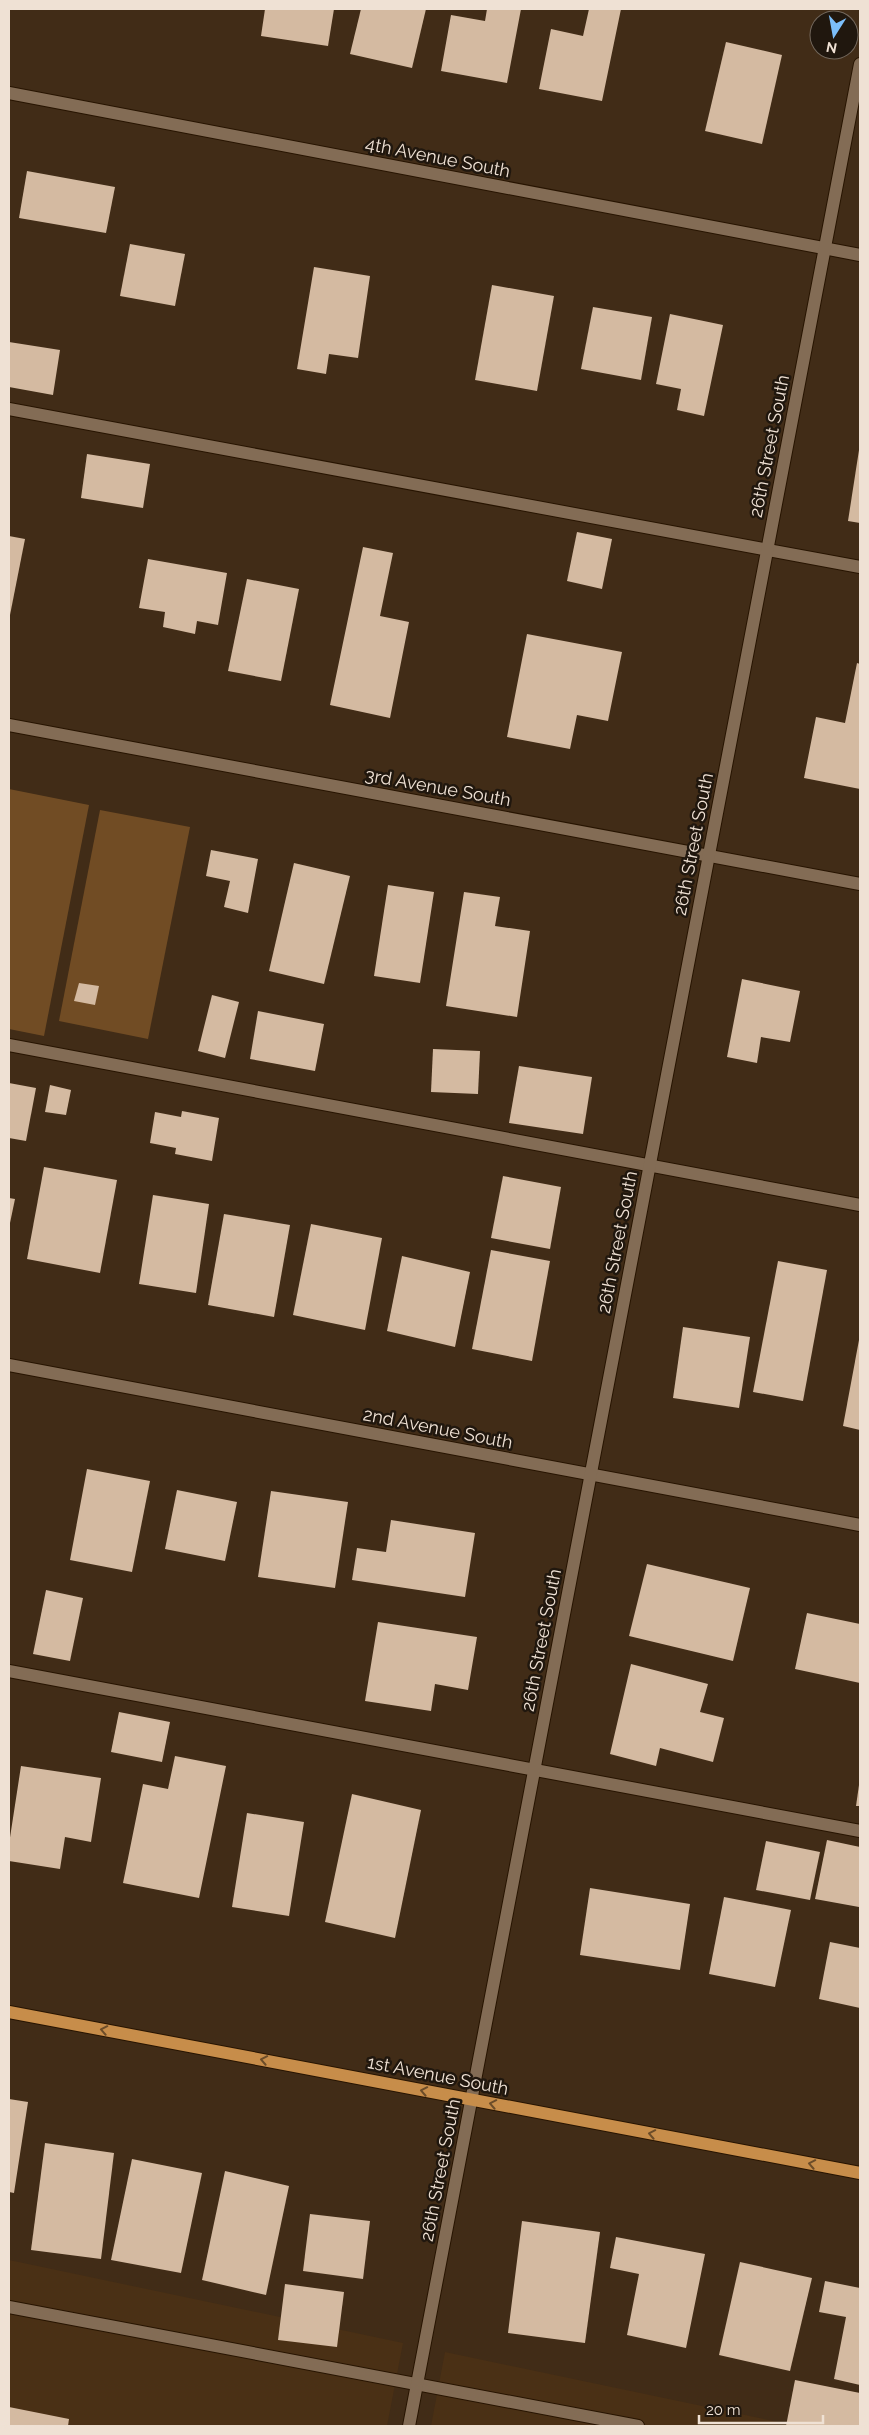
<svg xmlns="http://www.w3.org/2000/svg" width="869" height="2435" font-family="Raleway,sans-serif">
  <rect width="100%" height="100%" fill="#412c17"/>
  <g fill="#4a3015">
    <polygon points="9,2260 403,2343 387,2426 9,2426"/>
    <polygon points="445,2352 797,2426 431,2426"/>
  </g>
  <g fill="#714c24">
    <polygon points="9,789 89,805 44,1036 9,1029"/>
    <polygon points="100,810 190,827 148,1039 59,1021"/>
  </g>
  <g fill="#d4baa1">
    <polygon points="265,9 334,9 328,46 261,36"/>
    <polygon points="361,9 426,9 412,68 350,54"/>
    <polygon points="487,9 521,9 507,83 441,71 451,15 485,21"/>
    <polygon points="589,9 621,9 602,101 539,89 551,29 583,36"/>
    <polygon points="726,42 782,55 762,144 705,131"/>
    <polygon points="27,171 115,187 106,233 19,218"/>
    <polygon points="130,244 185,254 175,306 120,296"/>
    <polygon points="314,267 370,276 358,358 329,354 326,374 297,369"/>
    <polygon points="492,285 554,296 537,391 475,380"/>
    <polygon points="593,307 652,317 641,380 581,369"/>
    <polygon points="670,314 723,325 704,416 677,410 681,389 656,384"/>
    <polygon points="9,342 60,350 53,395 9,387"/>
    <polygon points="859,450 860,450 860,523 848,521"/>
    <polygon points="87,454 150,464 143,508 81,498"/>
    <polygon points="577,532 612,539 602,589 567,581"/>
    <polygon points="9,536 25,539 10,615 9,615"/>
    <polygon points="363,547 393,553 380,616 409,622 390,718 330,705"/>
    <polygon points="148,559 227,573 218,625 197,621 195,634 163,627 165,612 139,608"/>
    <polygon points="247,579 299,589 281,681 228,671"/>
    <polygon points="527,634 622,652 608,721 577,715 570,749 507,737"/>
    <polygon points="857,663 860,664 860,789 804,778 816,717 845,723"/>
    <polygon points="211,850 258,859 248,913 224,907 230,881 206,876"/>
    <polygon points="294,863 350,876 324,984 269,971"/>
    <polygon points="388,885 434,892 420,983 374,976"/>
    <polygon points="464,892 500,897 495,926 530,931 517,1017 446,1006"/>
    <polygon points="742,979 800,991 790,1042 761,1037 757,1063 727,1057"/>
    <polygon points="79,983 99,986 95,1005 74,1001"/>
    <polygon points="212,995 239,1002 225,1058 198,1051"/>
    <polygon points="258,1011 324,1024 315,1071 250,1059"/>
    <polygon points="433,1049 480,1051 478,1094 431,1092"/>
    <polygon points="519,1066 592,1077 583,1134 509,1123"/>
    <polygon points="9,1083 36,1088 26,1141 9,1138"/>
    <polygon points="50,1085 71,1090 66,1115 45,1112"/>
    <polygon points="182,1111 219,1118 212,1161 175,1154 176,1148 150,1143 155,1112 181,1117"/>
    <polygon points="44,1167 117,1180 100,1273 27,1259"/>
    <polygon points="503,1176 561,1187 550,1249 491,1238"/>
    <polygon points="153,1195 209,1204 196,1293 139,1284"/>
    <polygon points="9,1198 15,1199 10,1223 9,1223"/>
    <polygon points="224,1214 290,1225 274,1317 208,1305"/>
    <polygon points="311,1224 382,1238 365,1330 293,1315"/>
    <polygon points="491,1250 550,1261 532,1361 472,1349"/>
    <polygon points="402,1256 470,1272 455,1347 387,1331"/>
    <polygon points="778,1261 827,1270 803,1401 753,1392"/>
    <polygon points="683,1327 750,1337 739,1408 673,1398"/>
    <polygon points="859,1340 860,1340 860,1430 843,1426"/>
    <polygon points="87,1469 150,1481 132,1572 70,1560"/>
    <polygon points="177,1490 237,1502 225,1561 165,1549"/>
    <polygon points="271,1491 348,1502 335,1588 258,1577"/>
    <polygon points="391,1520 475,1533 465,1597 352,1580 357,1548 386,1552"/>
    <polygon points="647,1564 750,1588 733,1661 629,1636"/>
    <polygon points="46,1590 83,1598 70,1661 33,1654"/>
    <polygon points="807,1613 860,1624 860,1683 795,1669"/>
    <polygon points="378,1622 477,1637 468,1690 435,1684 431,1711 365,1701"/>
    <polygon points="631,1664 708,1684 700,1712 724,1718 713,1762 660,1748 656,1766 610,1754"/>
    <polygon points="119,1712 170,1722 162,1762 111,1752"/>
    <polygon points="175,1756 226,1766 199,1898 123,1883 143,1784 168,1789"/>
    <polygon points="21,1766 101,1778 91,1842 65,1837 60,1869 9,1861 9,1844"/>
    <polygon points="859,1785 860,1785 860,1806 856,1806"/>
    <polygon points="352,1794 421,1810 395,1938 325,1922"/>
    <polygon points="247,1813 304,1822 289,1916 232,1907"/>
    <polygon points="827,1840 860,1847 859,1907 815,1899"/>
    <polygon points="766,1841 820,1852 810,1900 756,1890"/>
    <polygon points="590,1888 690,1904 680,1970 580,1955"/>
    <polygon points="724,1897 791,1910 775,1987 709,1974"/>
    <polygon points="830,1942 860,1948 860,2008 819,1999"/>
    <polygon points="9,2099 28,2102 14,2193 9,2192"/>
    <polygon points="45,2143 114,2153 101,2259 31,2250"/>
    <polygon points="132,2159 202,2173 181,2273 111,2260"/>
    <polygon points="225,2171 289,2186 266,2295 202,2280"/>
    <polygon points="310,2214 370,2221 363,2279 303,2271"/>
    <polygon points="522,2221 600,2232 585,2343 508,2333"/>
    <polygon points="616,2237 705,2254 686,2348 627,2335 639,2274 610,2268"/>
    <polygon points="740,2262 812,2278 790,2371 719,2355"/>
    <polygon points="825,2281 860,2288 860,2385 834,2379 846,2317 819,2312"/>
    <polygon points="285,2284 344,2292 337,2347 278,2340"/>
    <polygon points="795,2380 860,2393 860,2426 786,2426"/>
    <polygon points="9,2407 69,2419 68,2426 9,2426"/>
  </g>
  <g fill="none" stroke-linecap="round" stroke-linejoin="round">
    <g stroke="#271401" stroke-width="14">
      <g id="service">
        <polyline points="9,409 860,567"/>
        <polyline points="9,1045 860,1205"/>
        <polyline points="9,1671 860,1831"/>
        <polyline points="9,2307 638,2426"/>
      </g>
    </g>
    <g stroke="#271401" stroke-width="14">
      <g id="minor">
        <polyline points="9,93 860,255"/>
        <polyline points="9,725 860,884"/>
        <polyline points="9,1365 860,1525"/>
        <polyline points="409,2426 860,64"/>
      </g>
    </g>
    <g stroke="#271401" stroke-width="14">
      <polyline id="primary" points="9,2012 860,2173"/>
    </g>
    <use href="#service" stroke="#836c55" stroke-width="12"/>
    <use href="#minor" stroke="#836c55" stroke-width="12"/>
    <use href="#primary" stroke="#c78d4a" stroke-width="12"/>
  </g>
  <defs><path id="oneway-chevron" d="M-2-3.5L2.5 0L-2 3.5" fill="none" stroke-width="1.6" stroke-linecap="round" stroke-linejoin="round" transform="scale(1.25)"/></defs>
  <g stroke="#6b4c29">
    <use href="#oneway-chevron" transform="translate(104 2030) rotate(-169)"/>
    <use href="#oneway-chevron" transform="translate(264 2060) rotate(-169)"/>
    <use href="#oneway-chevron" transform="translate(424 2091) rotate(-169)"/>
    <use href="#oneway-chevron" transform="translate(493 2104) rotate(-169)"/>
    <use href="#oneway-chevron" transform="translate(652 2134) rotate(-169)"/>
    <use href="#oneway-chevron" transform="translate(812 2164) rotate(-169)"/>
  </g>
  <g text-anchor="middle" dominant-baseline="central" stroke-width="5" stroke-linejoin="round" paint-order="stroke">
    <g font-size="18" fill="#efe1d4" stroke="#20170e">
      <text transform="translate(438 157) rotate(11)">4th Avenue South</text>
      <text transform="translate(769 446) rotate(-79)">26th Street South</text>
      <text transform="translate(438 787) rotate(10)">3rd Avenue South</text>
      <text transform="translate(693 844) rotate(-79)">26th Street South</text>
      <text transform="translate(617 1242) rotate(-79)">26th Street South</text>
      <text transform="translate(438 1428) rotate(11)">2nd Avenue South</text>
      <text transform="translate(541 1640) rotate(-79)">26th Street South</text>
      <text transform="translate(438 2075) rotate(11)">1st Avenue South</text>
      <text transform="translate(440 2170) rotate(-79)">26th Street South</text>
    </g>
  </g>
  <rect width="869" height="2435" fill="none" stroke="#efe1d4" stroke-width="20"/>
  <g transform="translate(834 35) rotate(191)"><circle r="24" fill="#20170e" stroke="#73685d"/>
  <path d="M0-4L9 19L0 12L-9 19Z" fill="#7cbef9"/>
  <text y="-8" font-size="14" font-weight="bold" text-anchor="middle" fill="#efe1d4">N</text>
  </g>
  <path d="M699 2415v8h124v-8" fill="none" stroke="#efe1d4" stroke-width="2.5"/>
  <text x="706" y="2415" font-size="15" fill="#efe1d4" stroke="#20170e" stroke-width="4" paint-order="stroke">20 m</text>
</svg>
